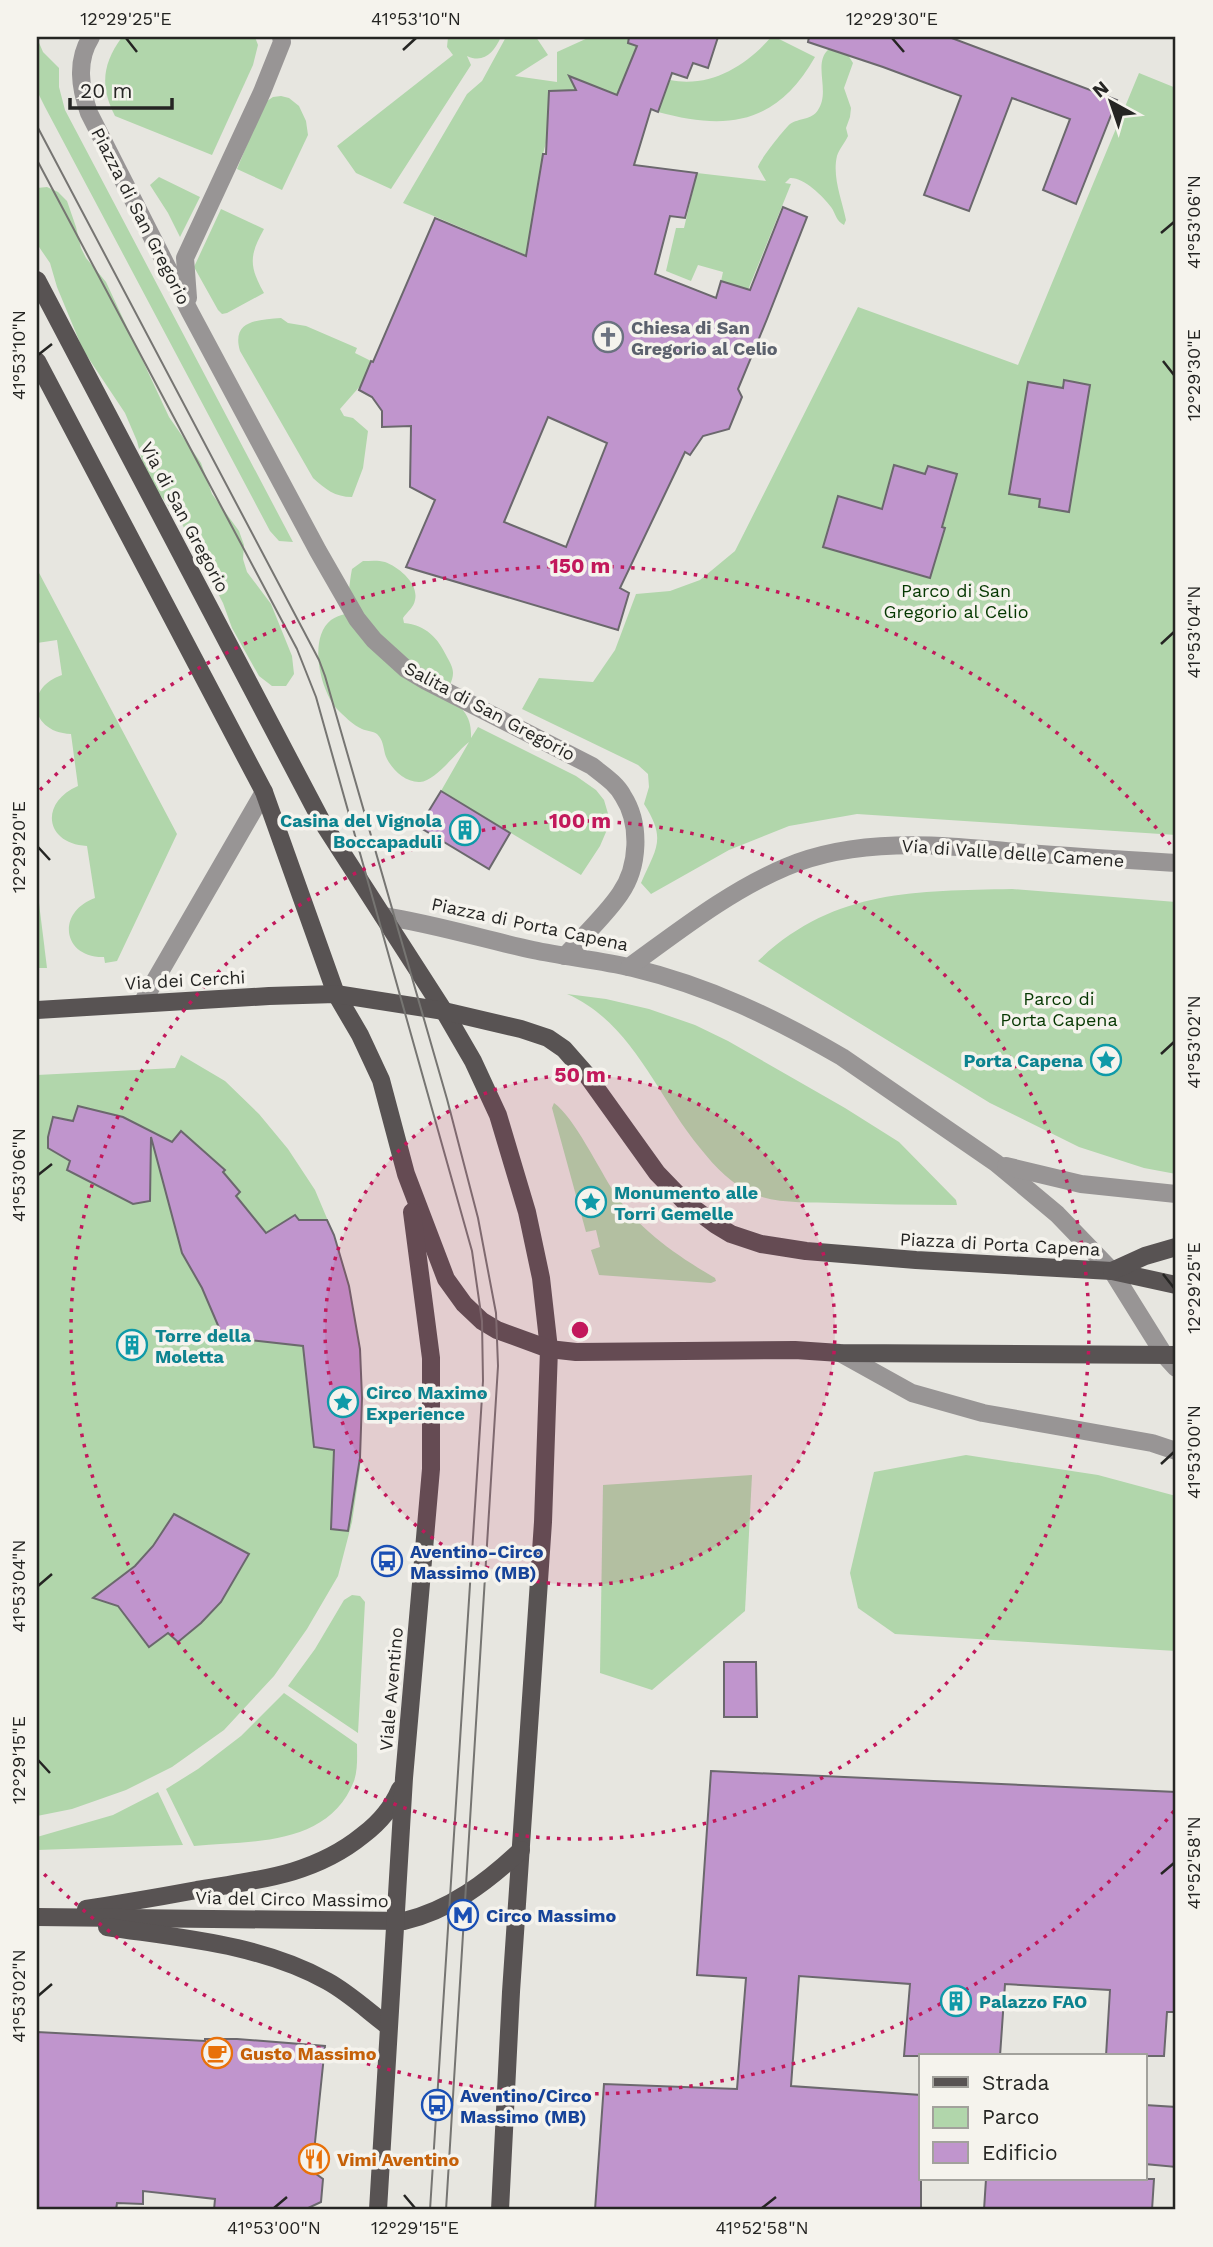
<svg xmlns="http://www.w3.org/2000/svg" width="1213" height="2247" font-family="'Work Sans',sans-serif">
  <rect width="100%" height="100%" fill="#e7e6e0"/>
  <g fill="#b1d6ab">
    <path d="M122,37H255L258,45L253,65L212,155L115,116C100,87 102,64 122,37Z"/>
    <path d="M448,37H501C494,52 484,64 467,56L471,65L391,189L356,173L337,146L453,55L447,47Z"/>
    <polygon points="506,37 536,37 548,55 515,76 557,82 557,52 590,37 640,37 617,95 548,135 543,154 530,231 537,234 528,256 403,203 467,94 482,81"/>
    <path d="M771,37H775L815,57C777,124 728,131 658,112L670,80C710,88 746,66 771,37Z"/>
    <polygon points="37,38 43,52 59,68 59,87 65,110 293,542 279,541 270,531 45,107 37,91"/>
    <path d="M829,49L848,55L853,63L844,88L851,108L850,117L846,128L848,136C845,143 839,149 837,156C832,177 842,200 846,220L844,225C836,221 836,214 831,207C823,196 803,177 790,178L785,183L791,184L748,290L721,281L723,272L698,265L691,281L666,271L676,228H684L697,173L766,181L758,167C759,161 785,128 790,124C799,118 812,120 818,110C831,91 812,63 829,49Z"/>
    <path d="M1139,73L1176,88V835L857,814L789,826L729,850L651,894L641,883C656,848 667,840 644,804L649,787L648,774L638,765L522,709L539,678L593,682L615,650L636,594L670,591L700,580L735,551L858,307L1018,365Z"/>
    <polygon points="281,96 289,98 299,106 306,121 308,135 282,190 237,169 264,103 273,97"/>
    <polygon points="159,177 200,197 180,237 168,213 150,185"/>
    <polygon points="47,187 58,192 67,201 76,227 81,248 86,258 106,282 169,417 201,463 212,494 239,531 244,545 243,559 247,572 271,604 292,656 294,674 286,686 272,686 259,676 232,628 223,603 181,522 157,491 144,468 137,441 125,413 83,350 57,287 50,263 37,244 37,188"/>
    <path d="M221,209L264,229C249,256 249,266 264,293L227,313L222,314L218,310L194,267Z"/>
    <path d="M281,318L288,323L306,326L357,348L355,353L371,361L361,385L340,409L344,416L353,418L368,431L363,468L352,497C335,497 325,489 313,478L240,351C231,320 258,320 281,318Z"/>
    <path d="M363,561C370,561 378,560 385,562C399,567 419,584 415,600C414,607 407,612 403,618L404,623C426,625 438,638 447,657C450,662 453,668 453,673C453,681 448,688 444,695C462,707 472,715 471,738L478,727L576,776L596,790L604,800L609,817V825L600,846L581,875L441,791L469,742C456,752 436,781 420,782C405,783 389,767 385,754C383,746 383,740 377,734C373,731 367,731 362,729C353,725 344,716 337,709C320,690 308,638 331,620C335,617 341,615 345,614C349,598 349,584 352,569Z"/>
    <path d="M37,569L177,834L117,961L105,963L104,957C62,958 56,912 95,898L87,846C45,844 39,803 78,786L71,734C30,733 23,688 62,675L57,640L37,643Z"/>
    <polygon points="37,887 47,968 37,968"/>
    <path d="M1012,889L1176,902V1174L1144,1168L1079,1147L990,1103L758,961C833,889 915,891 1012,889Z"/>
    <path d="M567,994L606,999L649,1009L695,1025L728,1041L845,1108L899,1142L956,1200L957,1205C917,1205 876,1204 835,1203C811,1202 780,1204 756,1195C732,1185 716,1168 700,1148C657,1096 632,1022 567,994Z"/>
    <polygon points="181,1055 225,1081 259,1114 288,1149 315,1190 334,1235 360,1349 362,1398 360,1468 352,1522 338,1576 307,1629 274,1676 224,1730 172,1767 126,1790 72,1809 37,1816 37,1075 175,1068"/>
    <path d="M554,1103C574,1117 599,1169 614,1192C639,1230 676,1255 715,1278L716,1281L711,1283L599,1275L591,1250L600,1247L596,1230L586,1232L552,1108Z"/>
    <polygon points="966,1455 1098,1475 1176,1496 1176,1651 895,1634 858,1608 850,1573 874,1472"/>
    <polygon points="752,1475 745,1611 652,1690 600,1673 603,1485"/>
    <polygon points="352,1595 360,1596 365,1602 358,1733 288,1686 315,1649 344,1600"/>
    <path d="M284,1693L357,1744C357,1755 358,1770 354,1781C329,1846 252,1841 194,1846L166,1789L198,1769L241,1736Z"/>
    <polygon points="158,1792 183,1845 37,1850 37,1837 113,1815"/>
  </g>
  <g fill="#c095cd" stroke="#6b686d" stroke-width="2" fill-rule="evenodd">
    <path d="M629,37H718L708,68L693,63L687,78L672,73L658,112L651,109L634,165L697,173L685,218L670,216L655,274L716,298L721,281L750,290L783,207L807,217L767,319L738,389L742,397L729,429L703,436L690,455L685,452L620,588L629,593L618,630L406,567L435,500L410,487L411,426L382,427V411L372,397L359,390L371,361L373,362L435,218L526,256L543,154H546L549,91L576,90L569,76L617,95L637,46L628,43ZM548,417L607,443L566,547L504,522Z"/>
    <polygon points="809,37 949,37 1117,100 1076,204 1043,190 1070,119 1012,98 969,211 924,195 961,96 883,67 808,42"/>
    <polygon points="1064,380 1090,385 1069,512 1039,507 1040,499 1009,494 1028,382 1063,388"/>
    <polygon points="894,465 925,474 928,466 957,474 942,527 945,528 930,578 823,547 838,496 882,509"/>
    <polygon points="441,791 510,833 489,869 419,827"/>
    <polygon points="78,1106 123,1117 172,1142 181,1131 225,1170 223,1172 240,1192 236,1196 266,1233 295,1215 299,1220 327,1220 334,1235 349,1286 360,1349 362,1398 360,1458 348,1531 331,1529 334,1450 314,1447 303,1346 223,1337 202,1288 182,1253 151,1137 150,1201 133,1204 67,1170 70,1161 48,1148 48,1137 53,1117 73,1121"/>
    <polygon points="174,1514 249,1554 221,1602 201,1623 178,1642 168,1633 149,1647 118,1606 93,1598 135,1566 153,1546"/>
    <polygon points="724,1662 756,1662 757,1717 724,1717"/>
    <polygon points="711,1771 1176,1792 1176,2012 1167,2012 1164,2056 1106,2056 1110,1990 1005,1984 1000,2056 904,2056 910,1984 799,1976 791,2086 921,2095 921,2210 595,2210 604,2084 737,2089 746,1978 697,1975"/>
    <polygon points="37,2032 205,2041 205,2039 237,2039 325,2046 312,2171 323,2179 321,2202 304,2210 214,2210 215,2199 143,2191 143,2204 117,2203 116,2210 37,2210"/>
    <polygon points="1145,2105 1176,2107 1176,2167 1145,2164"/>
    <polygon points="986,2179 1154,2179 1152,2210 984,2210"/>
  </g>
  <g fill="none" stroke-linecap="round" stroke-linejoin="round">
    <g stroke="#989595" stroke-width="18">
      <path d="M91,37C76,61 80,87 89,113L190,312L318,551L357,619L374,640L406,669L426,681L592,766C603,775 616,783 623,796C641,824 639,867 620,894C605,916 583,936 565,956"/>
      <polyline points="188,298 185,258 262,92 282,42 281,37"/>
      <path d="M383,916C434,924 483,939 533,950C566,957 600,960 633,968C708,986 775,1018 842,1057L996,1163L1057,1214L1112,1271L1165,1356L1176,1368"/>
      <path d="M629,967C679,931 729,891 786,867C862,835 948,846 1028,853C1077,857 1127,860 1176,863"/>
      <polyline points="142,1003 264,792"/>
      <polyline points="1006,1166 1081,1184 1176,1194"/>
      <polyline points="840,1353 912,1393 983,1413 1152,1443 1176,1451"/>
    </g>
    <g stroke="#585353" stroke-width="18">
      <polyline points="37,280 321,820 444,1011 473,1061 498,1115 527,1212 541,1278 549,1349 543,1522 511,1992 500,2210"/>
      <polyline points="37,361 264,792 336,994 360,1035 381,1080 406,1174 446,1279 464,1304 482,1321 497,1330 549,1349 576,1352 795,1350 840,1353 1176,1355"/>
      <polyline points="37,1010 269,996 336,994 444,1011 521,1029 548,1038 564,1049 586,1074 657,1173 684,1201 716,1225 731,1234 761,1244 806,1251 916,1260 1112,1271 1176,1285"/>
      <polyline points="1112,1271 1145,1256 1176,1247"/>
      <path d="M86,1909C123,1903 160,1897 197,1890C258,1880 314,1875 363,1835C379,1823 392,1808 400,1789"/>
      <path d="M37,1917L404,1921C450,1910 487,1882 521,1850"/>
      <path d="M107,1927C180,1938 261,1944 327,1981C349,1993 368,2011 388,2026"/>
      <polyline points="378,2210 404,1778 431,1469 431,1358 412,1212"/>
    </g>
    <g stroke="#767572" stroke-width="2">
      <polyline points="37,126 319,660 325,676 447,1099 478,1218 496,1313 498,1366 446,2210"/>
      <polyline points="37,160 297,649 316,697 472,1251 482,1321 483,1381 430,2210"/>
    </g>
  </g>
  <path fill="none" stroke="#252523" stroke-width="2.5" d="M126,38L137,52M892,38L904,52M403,50L416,38M1161,233L1174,222M38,355L52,344M1163,361L1174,375M1161,644L1174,632M38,847L50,860M1161,1054L1174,1042M38,1175L52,1164M1163,1274L1174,1288M1161,1464L1174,1452M38,1586L52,1574M38,1760L50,1773M1161,1874L1174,1863M38,1996L52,1984M404,2195L415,2208M274,2208L287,2197M762,2208L776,2197"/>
  <circle cx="580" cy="1330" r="255" fill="#c2185b" fill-opacity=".12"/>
  <g fill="none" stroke="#c2185b" stroke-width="3.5" stroke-dasharray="3.5 7">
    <circle cx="580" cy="1330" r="255"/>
    <circle cx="580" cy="1330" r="509"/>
    <path d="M1174 1811A764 764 0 0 1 40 1870M40 790A764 764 0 0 1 1174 849"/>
  </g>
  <defs>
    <g id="church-ring" transform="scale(1.575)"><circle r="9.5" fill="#f5f3ed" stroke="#6b7280" stroke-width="1.5"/><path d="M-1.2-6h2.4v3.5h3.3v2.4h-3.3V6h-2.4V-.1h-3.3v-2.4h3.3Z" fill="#6b7280"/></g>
    <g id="building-ring" transform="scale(1.575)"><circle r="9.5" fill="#f5f3ed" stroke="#0f9aa8" stroke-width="1.5"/><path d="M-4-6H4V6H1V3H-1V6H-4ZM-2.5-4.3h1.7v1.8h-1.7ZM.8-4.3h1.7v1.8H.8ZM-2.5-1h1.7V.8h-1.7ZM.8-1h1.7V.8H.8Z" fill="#0f9aa8"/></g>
    <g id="sight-ring" transform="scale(1.575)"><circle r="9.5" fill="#f5f3ed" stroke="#0f9aa8" stroke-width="1.5"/><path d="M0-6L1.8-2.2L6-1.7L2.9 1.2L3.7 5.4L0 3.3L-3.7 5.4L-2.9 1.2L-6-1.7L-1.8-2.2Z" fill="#0f9aa8"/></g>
    <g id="bus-ring" transform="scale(1.575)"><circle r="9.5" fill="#f5f3ed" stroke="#1a4fb4" stroke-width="1.5"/><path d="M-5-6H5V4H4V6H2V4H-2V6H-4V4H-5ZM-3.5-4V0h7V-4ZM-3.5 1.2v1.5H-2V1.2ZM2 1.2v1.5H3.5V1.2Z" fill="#1a4fb4"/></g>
    <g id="metro-ring" transform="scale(1.575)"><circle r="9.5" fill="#f5f3ed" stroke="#1a4fb4" stroke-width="1.5"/><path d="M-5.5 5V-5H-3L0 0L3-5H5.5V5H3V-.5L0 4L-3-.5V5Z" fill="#1a4fb4"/></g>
    <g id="cafe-ring" transform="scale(1.575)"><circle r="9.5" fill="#f5f3ed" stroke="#e8710a" stroke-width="1.5"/><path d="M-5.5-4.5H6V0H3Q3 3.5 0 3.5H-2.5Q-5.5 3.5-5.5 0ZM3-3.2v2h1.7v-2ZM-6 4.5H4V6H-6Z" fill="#e8710a"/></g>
    <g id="restaurant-ring" transform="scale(1.575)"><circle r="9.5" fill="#f5f3ed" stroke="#e8710a" stroke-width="1.5"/><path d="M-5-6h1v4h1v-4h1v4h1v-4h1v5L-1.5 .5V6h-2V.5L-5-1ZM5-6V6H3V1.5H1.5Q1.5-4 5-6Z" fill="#e8710a"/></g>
  </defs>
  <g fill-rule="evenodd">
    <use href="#church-ring" x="608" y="337"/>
    <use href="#building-ring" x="465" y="830"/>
    <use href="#sight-ring" x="1106" y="1060"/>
    <use href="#sight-ring" x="591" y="1202"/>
    <use href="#building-ring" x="132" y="1345"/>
    <use href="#sight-ring" x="343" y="1402"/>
    <use href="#bus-ring" x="387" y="1561"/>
    <use href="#metro-ring" x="463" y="1915"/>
    <use href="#building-ring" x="956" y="2001"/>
    <use href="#cafe-ring" x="217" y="2053"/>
    <use href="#bus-ring" x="437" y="2105"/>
    <use href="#restaurant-ring" x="314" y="2159"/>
  </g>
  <g text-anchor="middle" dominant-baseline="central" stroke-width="7" stroke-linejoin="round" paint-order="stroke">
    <g font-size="18" fill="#252523" stroke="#f5f3ed">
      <text transform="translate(141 216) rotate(63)">Piazza di San Gregorio</text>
      <text transform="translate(185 517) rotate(62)">Via di San Gregorio</text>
      <text transform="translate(490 711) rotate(28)">Salita di San Gregorio</text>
      <text transform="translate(1013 853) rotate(4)">Via di Valle delle Camene</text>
      <text transform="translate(530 924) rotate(12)">Piazza di Porta Capena</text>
      <text transform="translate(185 980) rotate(-3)">Via dei Cerchi</text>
      <text transform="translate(1000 1244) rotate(3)">Piazza di Porta Capena</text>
      <text transform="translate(391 1689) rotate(-85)">Viale Aventino</text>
      <text transform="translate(292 1899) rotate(1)">Via del Circo Massimo</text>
    </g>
    <g font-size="18" font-weight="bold" fill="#5b616d" stroke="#f5f3ed" text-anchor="start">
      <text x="631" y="327">Chiesa di San<tspan x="631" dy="21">Gregorio al Celio</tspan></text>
    </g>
    <g font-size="18" fill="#063802" stroke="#f5f3ed">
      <text x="956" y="590">Parco di San<tspan x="956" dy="21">Gregorio al Celio</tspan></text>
      <text x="1059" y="998">Parco di<tspan x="1059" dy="21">Porta Capena</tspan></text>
    </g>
    <g font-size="18" font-weight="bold" fill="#0d838f" stroke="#f5f3ed" text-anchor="start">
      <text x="442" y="820" text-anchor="end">Casina del Vignola<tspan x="442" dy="21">Boccapaduli</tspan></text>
      <text x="1083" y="1060" text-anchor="end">Porta Capena</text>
      <text x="614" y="1192">Monumento alle<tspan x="614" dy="21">Torri Gemelle</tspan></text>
      <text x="155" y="1335">Torre della<tspan x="155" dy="21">Moletta</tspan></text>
      <text x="366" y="1392">Circo Maximo<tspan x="366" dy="21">Experience</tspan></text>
      <text x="979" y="2001">Palazzo FAO</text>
    </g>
    <g font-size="18" font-weight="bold" fill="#164399" stroke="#f5f3ed" text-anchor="start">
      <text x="410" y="1551">Aventino-Circo<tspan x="410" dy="21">Massimo (MB)</tspan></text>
      <text x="486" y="1915">Circo Massimo</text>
      <text x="460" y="2095">Aventino/Circo<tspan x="460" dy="21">Massimo (MB)</tspan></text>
    </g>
    <g font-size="18" font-weight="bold" fill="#c56008" stroke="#f5f3ed" text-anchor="start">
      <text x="240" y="2053">Gusto Massimo</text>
      <text x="337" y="2159">Vimi Aventino</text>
    </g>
  </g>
  <circle cx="580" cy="1330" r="10" fill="#c2185b" stroke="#f5f3ed" stroke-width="3.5"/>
  <g font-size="21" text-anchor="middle" font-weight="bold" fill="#c2185b" stroke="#f5f3ed" stroke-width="7" stroke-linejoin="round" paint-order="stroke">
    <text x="580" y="573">150 m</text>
    <text x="580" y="828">100 m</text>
    <text x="580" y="1082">50 m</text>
  </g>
  <rect width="1213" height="2247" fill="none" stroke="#f5f3ed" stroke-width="77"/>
  <rect x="919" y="2054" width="228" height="126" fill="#f5f3ed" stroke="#a2a19c" stroke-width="2"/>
  <rect x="933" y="2077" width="35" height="10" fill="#585353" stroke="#a2a19c" stroke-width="2"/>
  <text x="982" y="2090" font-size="21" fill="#252523">Strada</text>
  <rect x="933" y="2107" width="35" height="21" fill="#b1d6ab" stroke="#a2a19c" stroke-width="2"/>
  <text x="982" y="2124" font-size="21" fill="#252523">Parco</text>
  <rect x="933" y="2142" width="35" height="21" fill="#c095cd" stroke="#a2a19c" stroke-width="2"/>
  <text x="982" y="2160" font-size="21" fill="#252523">Edificio</text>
  <g transform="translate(1111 102) rotate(320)" stroke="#f5f3ed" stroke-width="5" paint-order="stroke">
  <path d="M0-5L12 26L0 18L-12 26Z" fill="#252523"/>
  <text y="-10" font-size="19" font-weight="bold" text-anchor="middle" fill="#252523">N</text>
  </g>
  <path d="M70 98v10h102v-10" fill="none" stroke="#252523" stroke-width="3.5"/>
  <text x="80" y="98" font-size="21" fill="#252523" stroke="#f5f3ed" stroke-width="5" paint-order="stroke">20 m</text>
  <rect x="38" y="38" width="1136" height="2170" fill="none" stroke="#252523" stroke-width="2.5"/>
  <g font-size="18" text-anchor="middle" fill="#252523">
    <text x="126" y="25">12°29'25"E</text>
    <text x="416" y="25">41°53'10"N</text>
    <text x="892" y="25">12°29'30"E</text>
    <text transform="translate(1194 222) rotate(-90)" y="6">41°53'06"N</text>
    <text transform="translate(19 355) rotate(-90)" y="6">41°53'10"N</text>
    <text transform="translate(1194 375) rotate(-90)" y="6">12°29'30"E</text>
    <text transform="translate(1194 632) rotate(-90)" y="6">41°53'04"N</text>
    <text transform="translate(19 847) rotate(-90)" y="6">12°29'20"E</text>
    <text transform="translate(1194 1042) rotate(-90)" y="6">41°53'02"N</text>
    <text transform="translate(19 1175) rotate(-90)" y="6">41°53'06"N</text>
    <text transform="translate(1194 1288) rotate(-90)" y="6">12°29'25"E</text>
    <text transform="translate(1194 1452) rotate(-90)" y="6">41°53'00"N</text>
    <text transform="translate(19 1586) rotate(-90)" y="6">41°53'04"N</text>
    <text transform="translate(19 1760) rotate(-90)" y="6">12°29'15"E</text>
    <text transform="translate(1194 1863) rotate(-90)" y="6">41°52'58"N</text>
    <text transform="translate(19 1996) rotate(-90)" y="6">41°53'02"N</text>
    <text x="274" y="2234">41°53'00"N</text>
    <text x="415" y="2234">12°29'15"E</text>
    <text x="762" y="2234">41°52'58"N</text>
  </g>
</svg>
